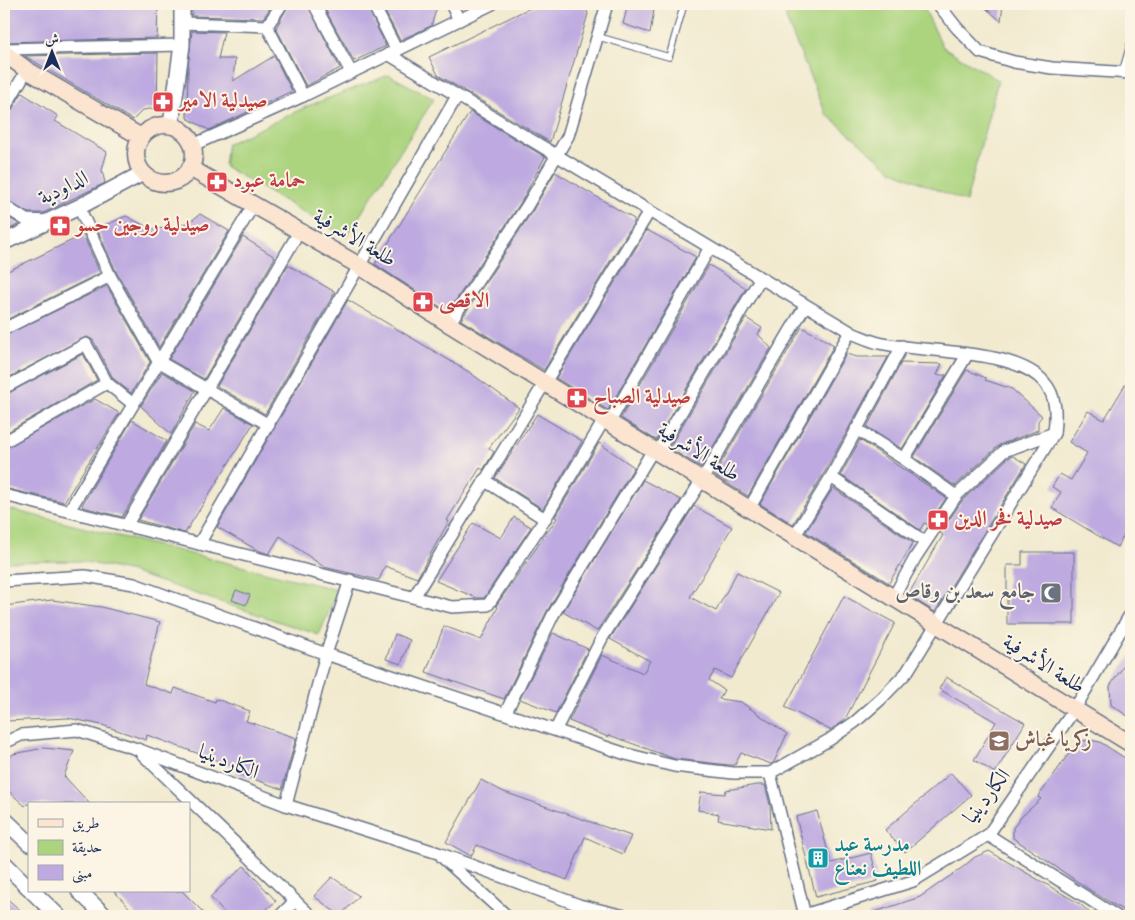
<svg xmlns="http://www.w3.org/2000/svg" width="1135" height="920" font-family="'Sorts Mill Goudy',Amiri,serif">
  <rect width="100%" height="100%" fill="#fcf5e5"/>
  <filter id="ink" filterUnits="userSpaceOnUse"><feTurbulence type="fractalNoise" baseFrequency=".02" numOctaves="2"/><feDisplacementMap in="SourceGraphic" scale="10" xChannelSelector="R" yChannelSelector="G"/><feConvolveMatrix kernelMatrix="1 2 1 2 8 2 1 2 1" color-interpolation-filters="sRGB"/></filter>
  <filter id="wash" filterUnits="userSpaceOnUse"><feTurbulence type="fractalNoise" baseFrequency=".0096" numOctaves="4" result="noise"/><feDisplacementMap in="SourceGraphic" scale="20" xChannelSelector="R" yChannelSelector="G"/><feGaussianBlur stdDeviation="1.12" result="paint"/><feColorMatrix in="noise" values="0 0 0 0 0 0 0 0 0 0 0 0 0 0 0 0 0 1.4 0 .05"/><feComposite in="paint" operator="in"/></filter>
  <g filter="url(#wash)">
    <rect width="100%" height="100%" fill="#f1eacf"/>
    <g fill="#acd47f" stroke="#64826e">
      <polygon points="787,4 922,4 943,47 998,80 966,202 893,171 826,114 786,19"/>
      <polygon points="389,75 434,99 346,237 224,166 227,144 308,106"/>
      <polygon points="4,508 338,590 319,635 128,571 81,561 4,562"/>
    </g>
    <g id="blocks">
      <g fill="#beaae0">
        <polygon points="4,4 158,4 157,38 4,42"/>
        <polygon points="192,4 273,4 263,18 192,16"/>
        <polygon points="289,4 307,4 340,68 306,86 276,28"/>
        <polygon points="322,4 366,4 386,46 354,61"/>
        <polygon points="381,4 438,4 431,26 400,40"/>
        <polygon points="538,4 584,4 588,14 550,142 438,75 429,57"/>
        <polygon points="628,4 655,4 650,33 623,24"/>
        <polygon points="981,4 1003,4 1001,21"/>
        <polygon points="192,31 224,32 218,59 235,59 233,81 274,56 292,91 209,130 187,118 188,67"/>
        <polygon points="158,53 157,108 143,110 133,120 25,56"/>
        <polygon points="22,93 58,116 55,121 107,152 102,170 105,183 43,213 28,213 4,199 4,116 10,113"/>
        <polygon points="470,112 545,157 521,202 448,312 375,264"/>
        <polygon points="555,172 634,219 634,222 544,370 461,320 533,210"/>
        <polygon points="200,214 229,231 159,347 117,273 97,229 126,216 151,229 170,228 190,222"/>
        <polygon points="4,215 19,224 4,232"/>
        <polygon points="647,230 696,257 608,410 556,378"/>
        <polygon points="83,235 100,273 4,321 4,273"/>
        <polygon points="243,237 275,257 204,379 169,359"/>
        <polygon points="288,265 335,292 265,414 217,386"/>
        <polygon points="709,265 746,288 656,440 621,418"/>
        <polygon points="107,286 150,362 131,393 113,378 93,340 87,337 4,380 4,336"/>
        <polygon points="348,300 469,372 519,408 489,448 494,452 483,470 480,468 447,520 449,521 417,578 385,566 379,580 324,567 280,536 269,554 257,550 217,527"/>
        <polygon points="746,318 762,328 758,334 771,348 701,467 669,448"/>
        <polygon points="802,327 834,345 748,496 714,475"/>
        <polygon points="83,354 97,380 4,434 4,395"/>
        <polygon points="846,354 857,357 888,357 824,473 793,524 760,504"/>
        <polygon points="901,363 942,364 937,375 946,375 902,449 867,427"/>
        <polygon points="967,370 986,378 985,380 1012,389 1042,416 1038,421 1038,430 999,445 955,486 914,457"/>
        <polygon points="162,372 195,391 171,434 141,406"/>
        <polygon points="1131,375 1131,523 1117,547 1052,508 1061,492 1052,487 1060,474 1071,480 1087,453 1069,442 1088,411 1104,420"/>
        <polygon points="95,399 119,413 64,502 4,488 4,449"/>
        <polygon points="224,408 253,424 185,533 138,520 195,424 209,431"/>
        <polygon points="537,414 582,441 543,509 495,478"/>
        <polygon points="132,420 167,441 122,517 83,507 82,505"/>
        <polygon points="860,440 946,498 928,525 924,523 920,530 841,475"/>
        <polygon points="599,443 634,467 547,611 504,699 426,672 444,626 481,640 498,607 496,606 557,518 555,517"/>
        <polygon points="1013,456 1026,464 935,612 908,595 943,535 940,533 962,501 1008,458"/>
        <polygon points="643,480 681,500 597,631 563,612"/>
        <polygon points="833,488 913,543 889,583 806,532"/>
        <polygon points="694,506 732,527 690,597 716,611 737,572 779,593 731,678 715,670 709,680 724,690 719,699 741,702 787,734 774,762 771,764 741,753 735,765 729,765 675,759 609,735 608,737 569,721 602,655 643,673 650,661 610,639"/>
        <polygon points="514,517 531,527 484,598 477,598 436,581 473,523 501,538"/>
        <polygon points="1022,552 1074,552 1074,624 1007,624 1007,565 1022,565"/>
        <polygon points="236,590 250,595 246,605 232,600"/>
        <polygon points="844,596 895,623 844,721 830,730 785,707"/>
        <polygon points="52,600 101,607 160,622 144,684 173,694 175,688 215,702 216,699 250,711 246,721 296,738 282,789 236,773 238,768 147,735 146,740 102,725 68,718 6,721 4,715 4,606"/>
        <polygon points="553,633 588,649 556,713 520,699"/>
        <polygon points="395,634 410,640 401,664 386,659"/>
        <polygon points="1131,655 1131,718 1111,705 1110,686"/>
        <polygon points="946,677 1025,723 995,773 974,760 996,722 939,689"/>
        <polygon points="1090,740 1100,742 1131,762 1131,915 1093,892 1013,838 1013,828 1021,817 1041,799 1038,797 1070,752 1082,741"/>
        <polygon points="44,748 74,751 64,776 90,804 27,804 25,806 4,787 4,764 13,754"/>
        <polygon points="951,773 971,795 905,852 885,830"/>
        <polygon points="481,780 504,792 631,836 623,854 585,837 567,880 477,845 471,856 446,842"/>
        <polygon points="757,785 765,785 770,805 771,829 718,820 719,814 698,810 701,792 725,794 726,790"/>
        <polygon points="817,811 831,863 871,853 878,881 816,897 796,817"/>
        <polygon points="989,851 1080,904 1093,916 869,916 869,914 920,897 963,867 975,857"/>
        <polygon points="244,866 276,901 259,916 227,916 210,897"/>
        <polygon points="332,877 359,896 340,916 314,896"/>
        <polygon points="114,891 182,891 207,916 137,916"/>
        <polygon points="4,896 27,916 4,916"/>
      </g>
    </g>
  </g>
  <g filter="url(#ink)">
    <use href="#blocks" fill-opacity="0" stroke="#667086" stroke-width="1"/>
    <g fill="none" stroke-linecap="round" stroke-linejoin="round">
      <g stroke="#667086" stroke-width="8">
        <g id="service">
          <polyline points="599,37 669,57 684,4"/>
          <polyline points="1122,73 1131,42"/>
        </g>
      </g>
      <g stroke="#667086" stroke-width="14">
        <g id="minor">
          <polyline points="314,4 351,72"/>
          <polyline points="373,4 397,51"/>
          <polyline points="451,4 459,20"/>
          <polyline points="938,4 957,28 980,52 1014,62 1052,68 1131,73"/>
          <polyline points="182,23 267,26 303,96"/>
          <polyline points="267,26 282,4"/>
          <polyline points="4,49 182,45"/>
          <polyline points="4,109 27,70"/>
          <polyline points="193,145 303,96 492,4"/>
          <polyline points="4,206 26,220 48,221"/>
          <polyline points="79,207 110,276 158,361 269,425"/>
          <polyline points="449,324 527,206 568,136 607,4"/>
          <polyline points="4,329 110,276"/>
          <polyline points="4,388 86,344 107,383 133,404"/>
          <polyline points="609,423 709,249"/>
          <polyline points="856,429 904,459 956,496"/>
          <polyline points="4,442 107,383"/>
          <polyline points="657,453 760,279"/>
          <polyline points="904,459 967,355"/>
          <polyline points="831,477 925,542"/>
          <polyline points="484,480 545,519"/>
          <polyline points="4,495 452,607 488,605 545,519 604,420"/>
          <polyline points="749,509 850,332"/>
          <polyline points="69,511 254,204"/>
          <polyline points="126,526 299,232"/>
          <polyline points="794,537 831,477 902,346"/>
          <polyline points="199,544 457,96"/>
          <path d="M4,581L85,576L134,584L326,654L626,754L674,766L733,773H770L829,740L855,722L881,699L907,672L1054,433C1056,415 1057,396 1044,382C1015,348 922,353 879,343C870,341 862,337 854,334L388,54"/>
          <polyline points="414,597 649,212"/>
          <polyline points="893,598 915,558 956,496 1004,451 1054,433"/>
          <polyline points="506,712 553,615 653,450"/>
          <polyline points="556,729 602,638 702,480 805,306"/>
          <polyline points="4,743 21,735 77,730 137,749 286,805 438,853 579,905 625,916"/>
          <polyline points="141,753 311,916"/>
          <polyline points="770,773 805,916"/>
          <polyline points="286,805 326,654 350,580"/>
          <polyline points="988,835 1116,916"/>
          <polyline points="442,857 507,916"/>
          <polyline points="280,916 295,901"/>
          <polyline points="801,916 913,881 988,835 1074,710 1131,613"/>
        </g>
      </g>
      <g stroke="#667086" stroke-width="18">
        <g id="tertiary">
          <polyline points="171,125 182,45 182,4"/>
          <polyline points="4,242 79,207 143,173"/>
          <polyline points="4,819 29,843"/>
          <polyline points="4,863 29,888"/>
          <polyline points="32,891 58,916"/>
          <polyline points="79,891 105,916"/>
        </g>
      </g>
      <g stroke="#667086" stroke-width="19">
        <g id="secondary">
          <polyline points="4,53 27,70 141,137"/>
          <circle cx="165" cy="154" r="29"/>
          <polyline points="190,168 358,265 449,324 1131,744"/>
        </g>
      </g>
      <use href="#service" stroke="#fff" stroke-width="5.5"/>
      <use href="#minor" stroke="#fff" stroke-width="11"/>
      <use href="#tertiary" stroke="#fff" stroke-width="15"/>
      <use href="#secondary" stroke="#fce5d0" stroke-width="16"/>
    </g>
  </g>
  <defs>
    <g id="pharmacy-square" transform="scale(1.125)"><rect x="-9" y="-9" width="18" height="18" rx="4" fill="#e0444e" stroke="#fcf5e5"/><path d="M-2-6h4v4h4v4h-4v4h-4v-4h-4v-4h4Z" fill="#fff"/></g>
    <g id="mosque-square" transform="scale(1.125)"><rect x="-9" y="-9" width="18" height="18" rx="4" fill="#6b7280" stroke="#fcf5e5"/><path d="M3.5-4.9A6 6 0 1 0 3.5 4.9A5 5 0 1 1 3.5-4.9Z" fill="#fff"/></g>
    <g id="school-square" transform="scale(1.125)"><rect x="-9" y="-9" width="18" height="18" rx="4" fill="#8d6e63" stroke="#fcf5e5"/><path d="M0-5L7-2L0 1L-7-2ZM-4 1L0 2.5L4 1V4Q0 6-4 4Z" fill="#fff"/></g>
    <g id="building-square" transform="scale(1.125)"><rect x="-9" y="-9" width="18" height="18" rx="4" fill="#0f9aa8" stroke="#fcf5e5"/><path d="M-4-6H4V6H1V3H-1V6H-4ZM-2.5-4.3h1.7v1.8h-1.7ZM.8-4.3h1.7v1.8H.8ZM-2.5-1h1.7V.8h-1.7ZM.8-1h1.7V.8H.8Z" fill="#fff"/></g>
  </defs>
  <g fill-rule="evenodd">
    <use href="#pharmacy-square" x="163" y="102"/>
    <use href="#pharmacy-square" x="217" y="182"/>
    <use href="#pharmacy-square" x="60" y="226"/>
    <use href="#pharmacy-square" x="423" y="302"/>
    <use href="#pharmacy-square" x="577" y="398"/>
    <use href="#pharmacy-square" x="938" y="520"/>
    <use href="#mosque-square" x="1051" y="593"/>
    <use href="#school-square" x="999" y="741"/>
    <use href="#building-square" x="818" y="858"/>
  </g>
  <g text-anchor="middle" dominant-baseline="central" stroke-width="4" stroke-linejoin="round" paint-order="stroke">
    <g font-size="21" font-weight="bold" fill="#be3a42" stroke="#fcf5e5" text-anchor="start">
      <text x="179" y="102">صيدلية الامير</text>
      <text x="233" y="182">حمامة عبود</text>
      <text x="76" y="226">صيدلية روجين حسو</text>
      <text x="439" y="302">الاقصى</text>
      <text x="593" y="398">صيدلية الصباح</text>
      <text x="954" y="520">صيدلية فخر الدين</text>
    </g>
    <g font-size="21" fill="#1b2f5e" stroke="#fcf5e5">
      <text transform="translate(64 189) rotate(-26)">الداودية</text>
      <text transform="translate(354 239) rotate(31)">طلعة الأشرفية</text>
      <text transform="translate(698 453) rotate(32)">طلعة الأشرفية</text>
      <text transform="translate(1043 665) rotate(32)">طلعة الأشرفية</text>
      <text transform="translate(228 763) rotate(21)">الكاردينيا</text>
      <text transform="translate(988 797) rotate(-52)">الكاردينيا</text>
    </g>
    <g font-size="21" font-weight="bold" fill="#5b616d" stroke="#fcf5e5" text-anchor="end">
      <text x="1035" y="593">جامع سعد بن وقاص</text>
    </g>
    <g font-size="21" font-weight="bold" fill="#785e54" stroke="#fcf5e5" text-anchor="start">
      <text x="1015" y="741">زكريا غباش</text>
    </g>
    <g font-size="21" font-weight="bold" fill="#0d838f" stroke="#fcf5e5" text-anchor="start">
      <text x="834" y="846">مدرسة عبد<tspan x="834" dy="24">اللطيف نعناع</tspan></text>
    </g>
  </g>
  <rect width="1135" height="920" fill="none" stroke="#fcf5e5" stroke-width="20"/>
  <rect x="28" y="802" width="162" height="90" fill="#fcf5e5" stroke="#a2a6af"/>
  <rect x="38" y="819" width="25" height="8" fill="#fce5d0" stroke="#a2a6af"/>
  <text x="72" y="828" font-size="15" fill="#1b2f5e">طريق</text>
  <rect x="38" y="840" width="25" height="15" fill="#acd47f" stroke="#a2a6af"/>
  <text x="72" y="852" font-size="15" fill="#1b2f5e">حديقة</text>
  <rect x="38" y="865" width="25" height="15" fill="#beaae0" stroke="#a2a6af"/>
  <text x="72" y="878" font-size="15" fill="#1b2f5e">مبنى</text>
  <g transform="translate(52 52)" stroke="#fcf5e5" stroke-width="4" paint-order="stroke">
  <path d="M0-4L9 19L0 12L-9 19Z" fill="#1b2f5e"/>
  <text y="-8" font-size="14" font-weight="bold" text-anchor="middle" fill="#1b2f5e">ش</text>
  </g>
</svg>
